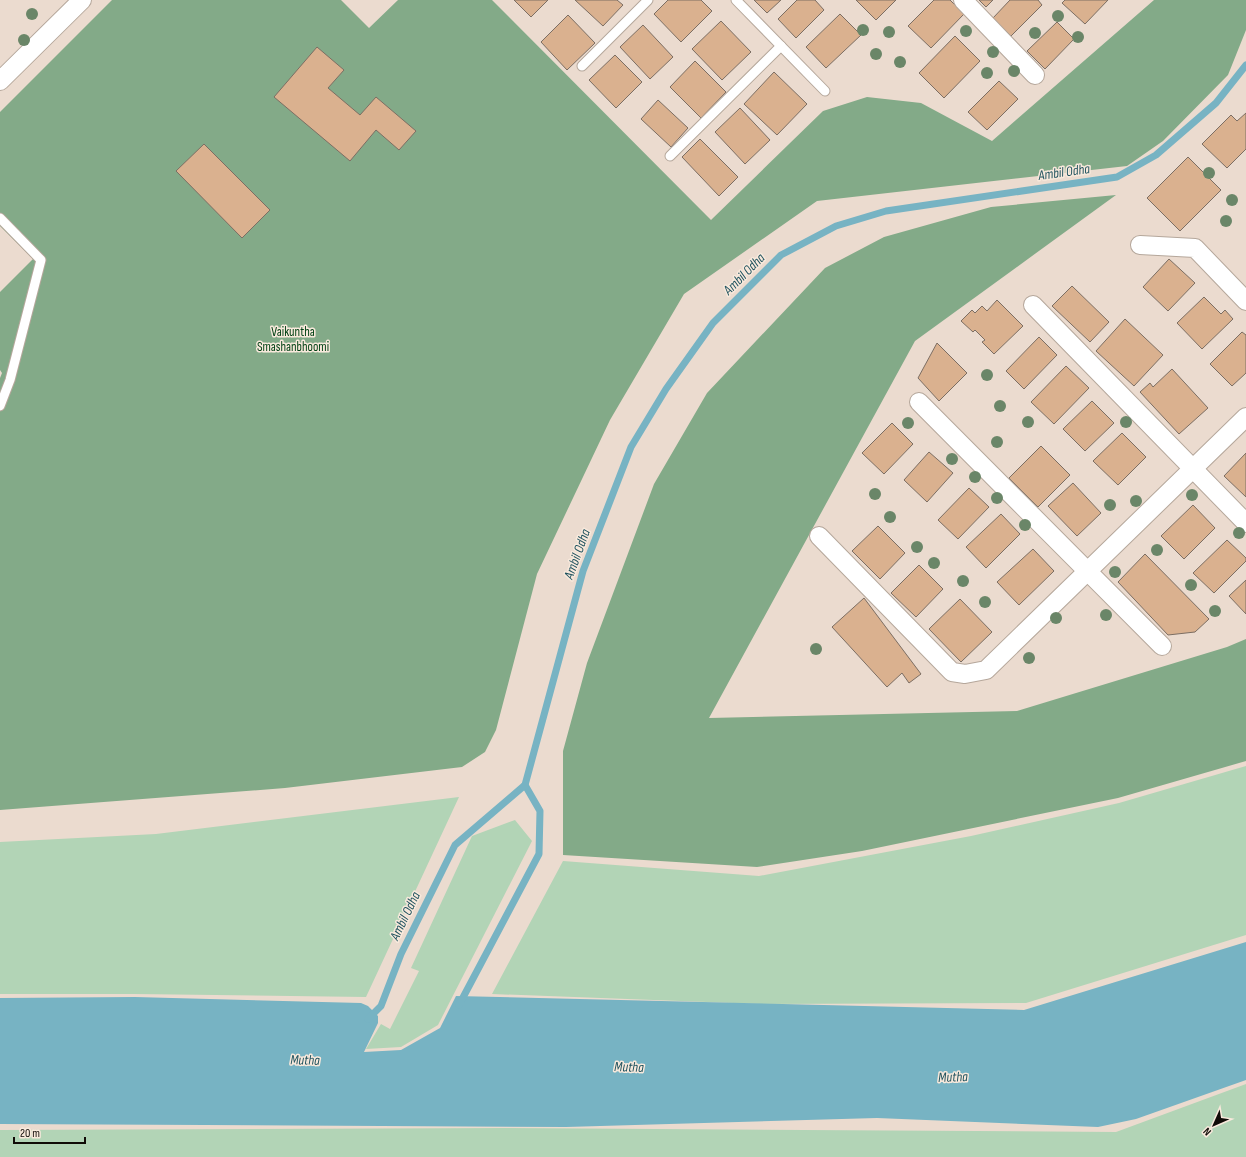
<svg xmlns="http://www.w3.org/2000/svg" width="1246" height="1157" font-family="'Sofia Sans Condensed',sans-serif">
  <rect width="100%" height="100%" fill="#ebdbcf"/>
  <g fill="#b2d4b6">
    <polygon points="1246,766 1246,935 1026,1003 760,1004 492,994 563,861 759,876 971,836 1119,803"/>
    <polygon points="459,797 366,997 134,994 0,994 0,842 156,834"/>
    <polygon points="515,820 532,841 438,1025 401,1047 366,1049 381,1024 390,1029 419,971 411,968 472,836"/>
    <polygon points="1246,1084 1246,1157 0,1157 0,1130 503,1128 1116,1132"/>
  </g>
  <g fill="#83aa88">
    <polygon points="112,0 341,0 369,28 398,0 492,0 711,220 823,111 867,97 921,103 992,141 1154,0 1246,0 1246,30 1228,75 1163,141 1127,166 817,201 684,294 610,420 537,574 496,730 485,752 462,767 285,788 0,810 0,378 2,373 0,370 0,292 33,259 0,226 0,112"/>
    <polygon points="1116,195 915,341 709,718 1017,711 1227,647 1246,639 1246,761 1118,798 862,851 757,867 563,855 563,751 587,663 654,484 707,393 825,268 884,237 991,207"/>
  </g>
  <polygon fill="#77b3c3" points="1246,942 1246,1080 1136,1119 1098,1127 877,1118 566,1127 0,1124 0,998 135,997 361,1003 368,1006 378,1016 378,1023 364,1052 401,1050 440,1028 456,996 1024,1010"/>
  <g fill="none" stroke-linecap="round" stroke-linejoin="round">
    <g stroke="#77b3c3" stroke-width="7">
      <polyline points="459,1005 539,854 540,811 525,785"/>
      <polyline points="368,1019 381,1006 401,954 455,845 525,785 583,571 631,447 666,389 713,323 781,255 836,226 886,211 1117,177 1156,155 1216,103 1246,65"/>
    </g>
  </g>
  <g fill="#dab18f" stroke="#7c6e63">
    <polygon points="514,0 548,0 531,17"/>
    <polygon points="575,0 617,0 623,5 603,26"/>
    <polygon points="668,0 701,0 712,11 681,42 654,14"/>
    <polygon points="754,0 781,0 767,13"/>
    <polygon points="797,0 815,0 824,10 796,38 778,19"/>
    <polygon points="856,0 896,0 876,20"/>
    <polygon points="934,0 950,0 964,14 931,48 908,26"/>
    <polygon points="979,0 993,0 986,7"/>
    <polygon points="1010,0 1038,0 1042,5 1011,36 993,18"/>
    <polygon points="1065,0 1108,0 1085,24 1062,3"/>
    <polygon points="840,14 861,35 826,68 806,47"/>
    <polygon points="568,15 595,43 567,70 541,42"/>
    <polygon points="721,21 751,52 722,80 692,49"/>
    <polygon points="1057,22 1074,39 1045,69 1027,51"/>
    <polygon points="643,25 673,57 650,79 620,47"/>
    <polygon points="955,36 980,61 944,98 919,73"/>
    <polygon points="317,47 344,70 328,88 360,115 376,97 416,131 399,150 376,130 350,161 274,97"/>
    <polygon points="615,55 642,82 616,108 589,80"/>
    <polygon points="695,61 726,92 701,118 670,87"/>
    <polygon points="774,72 807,104 777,135 744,104"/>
    <polygon points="999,81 1018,99 987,130 968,112"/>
    <polygon points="658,100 688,128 671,147 641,119"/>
    <polygon points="740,108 770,140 745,164 715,132"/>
    <polygon points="1246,113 1246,149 1227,168 1202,144 1231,115 1237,121"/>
    <polygon points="700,139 738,177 719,196 682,157"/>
    <polygon points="204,144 270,210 242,238 176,171"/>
    <polygon points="1188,157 1221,190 1180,231 1147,198"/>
    <polygon points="1169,259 1195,283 1168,311 1143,287"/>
    <polygon points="1072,286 1109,322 1090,342 1052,306"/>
    <polygon points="1204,297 1221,314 1225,310 1233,319 1202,349 1177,323"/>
    <polygon points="997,300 1023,326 994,354 982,342 985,340 975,330 973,332 961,321 972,310 975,313 982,306 987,311"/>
    <polygon points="1125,319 1163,355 1134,386 1096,351"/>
    <polygon points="1242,332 1246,335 1246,373 1232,386 1210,364"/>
    <polygon points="1039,337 1057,355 1024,389 1006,371"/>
    <polygon points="937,343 967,373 939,401 918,378"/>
    <polygon points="1066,366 1089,388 1054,424 1031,402"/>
    <polygon points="1172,369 1208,408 1179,434 1140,392 1150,383 1153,387"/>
    <polygon points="1092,401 1114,423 1085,451 1063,429"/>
    <polygon points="892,423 913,444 884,474 862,453"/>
    <polygon points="1122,433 1146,457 1118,485 1093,461"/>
    <polygon points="1041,446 1070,475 1038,507 1009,478"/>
    <polygon points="929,452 953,473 927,502 904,480"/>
    <polygon points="1246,453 1246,497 1224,476"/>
    <polygon points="1073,483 1101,513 1077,536 1048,506"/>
    <polygon points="969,488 989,507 958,539 938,520"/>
    <polygon points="1193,505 1215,528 1184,559 1161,536"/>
    <polygon points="1001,514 1020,534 986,568 966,547"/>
    <polygon points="878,526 905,553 880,579 852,551"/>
    <polygon points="1227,540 1246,558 1246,561 1214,593 1193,573"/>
    <polygon points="1033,549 1054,571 1019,605 997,582"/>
    <polygon points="1145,554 1209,619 1195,632 1168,635 1118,582"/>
    <polygon points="919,565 943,589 916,617 891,593"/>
    <polygon points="1246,580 1246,614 1229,596"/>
    <polygon points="864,598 921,674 909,683 902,673 887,687 832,627"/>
    <polygon points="960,599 992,632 961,662 929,629"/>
  </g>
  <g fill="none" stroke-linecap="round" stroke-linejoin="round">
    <g stroke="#b5a79b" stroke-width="11">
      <g id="lane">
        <polyline points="736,0 825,91"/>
        <polyline points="582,66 648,0"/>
        <polyline points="670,156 781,46"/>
        <polyline points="0,218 41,260 10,380 0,406"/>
      </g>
    </g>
    <g stroke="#b5a79b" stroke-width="20">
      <g id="street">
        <polyline points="963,0 1035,75"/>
        <polyline points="0,81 82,0"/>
        <polyline points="1140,245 1195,248 1246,301"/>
        <polyline points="1033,305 1246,523"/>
        <polyline points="919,402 1162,646"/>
        <polyline points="819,536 952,672 965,674 986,670 1246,417"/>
      </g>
    </g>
    <use href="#lane" stroke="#fff" stroke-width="9"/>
    <use href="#street" stroke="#fff" stroke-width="18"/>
  </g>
  <g fill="#6a8668">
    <circle cx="32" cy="14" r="6"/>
    <circle cx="1058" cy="16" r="6"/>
    <circle cx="863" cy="30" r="6"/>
    <circle cx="966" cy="31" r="6"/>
    <circle cx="889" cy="32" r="6"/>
    <circle cx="1035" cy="33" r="6"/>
    <circle cx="1078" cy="37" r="6"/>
    <circle cx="24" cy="40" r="6"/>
    <circle cx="993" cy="52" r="6"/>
    <circle cx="876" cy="54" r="6"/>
    <circle cx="900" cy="62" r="6"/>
    <circle cx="1014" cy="71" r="6"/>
    <circle cx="987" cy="73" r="6"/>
    <circle cx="1209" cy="173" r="6"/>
    <circle cx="1232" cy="200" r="6"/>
    <circle cx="1226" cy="221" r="6"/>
    <circle cx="987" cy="375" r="6"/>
    <circle cx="1000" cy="406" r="6"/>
    <circle cx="1028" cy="422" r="6"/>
    <circle cx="1126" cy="422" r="6"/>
    <circle cx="908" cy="423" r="6"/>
    <circle cx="997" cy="442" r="6"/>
    <circle cx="952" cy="459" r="6"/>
    <circle cx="975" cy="477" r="6"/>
    <circle cx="875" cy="494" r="6"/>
    <circle cx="1192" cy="495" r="6"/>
    <circle cx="997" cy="498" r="6"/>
    <circle cx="1136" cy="501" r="6"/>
    <circle cx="1110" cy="505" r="6"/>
    <circle cx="890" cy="517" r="6"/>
    <circle cx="1025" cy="525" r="6"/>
    <circle cx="1239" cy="533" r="6"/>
    <circle cx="917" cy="547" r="6"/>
    <circle cx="1157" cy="550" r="6"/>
    <circle cx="934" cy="563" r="6"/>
    <circle cx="1115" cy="572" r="6"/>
    <circle cx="963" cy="581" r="6"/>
    <circle cx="1191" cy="585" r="6"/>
    <circle cx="985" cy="602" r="6"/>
    <circle cx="1215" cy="611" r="6"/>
    <circle cx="1106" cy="615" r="6"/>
    <circle cx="1056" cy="618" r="6"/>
    <circle cx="816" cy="649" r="6"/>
    <circle cx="1029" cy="658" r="6"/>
  </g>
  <g text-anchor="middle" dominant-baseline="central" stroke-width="3" stroke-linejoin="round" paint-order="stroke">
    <g font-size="13" fill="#004114" stroke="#f8e9dc">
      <text x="293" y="332">Vaikuntha<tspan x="293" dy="15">Smashanbhoomi</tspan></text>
    </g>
    <g font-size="14" font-style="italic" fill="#1f525e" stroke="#f8e9dc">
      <text transform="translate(1064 172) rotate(-8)">Ambil Odha</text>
      <text transform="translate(744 274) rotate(-45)">Ambil Odha</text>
      <text transform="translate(577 554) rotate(-70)">Ambil Odha</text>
      <text transform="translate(405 916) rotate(-64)">Ambil Odha</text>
      <text transform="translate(305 1060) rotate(1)">Mutha</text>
      <text transform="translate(629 1067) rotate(2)">Mutha</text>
      <text transform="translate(953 1077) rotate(-2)">Mutha</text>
    </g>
  </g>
  <g transform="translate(1214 1125) rotate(225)" stroke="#f8e9dc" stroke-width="3" paint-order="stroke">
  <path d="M0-3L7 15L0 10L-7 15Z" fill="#100b07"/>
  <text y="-6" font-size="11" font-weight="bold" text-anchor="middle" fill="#100b07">N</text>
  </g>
  <path d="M14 1137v6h71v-6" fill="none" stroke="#100b07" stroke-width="2"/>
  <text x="20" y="1137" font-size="12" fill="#100b07" stroke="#f8e9dc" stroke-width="3" paint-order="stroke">20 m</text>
</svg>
